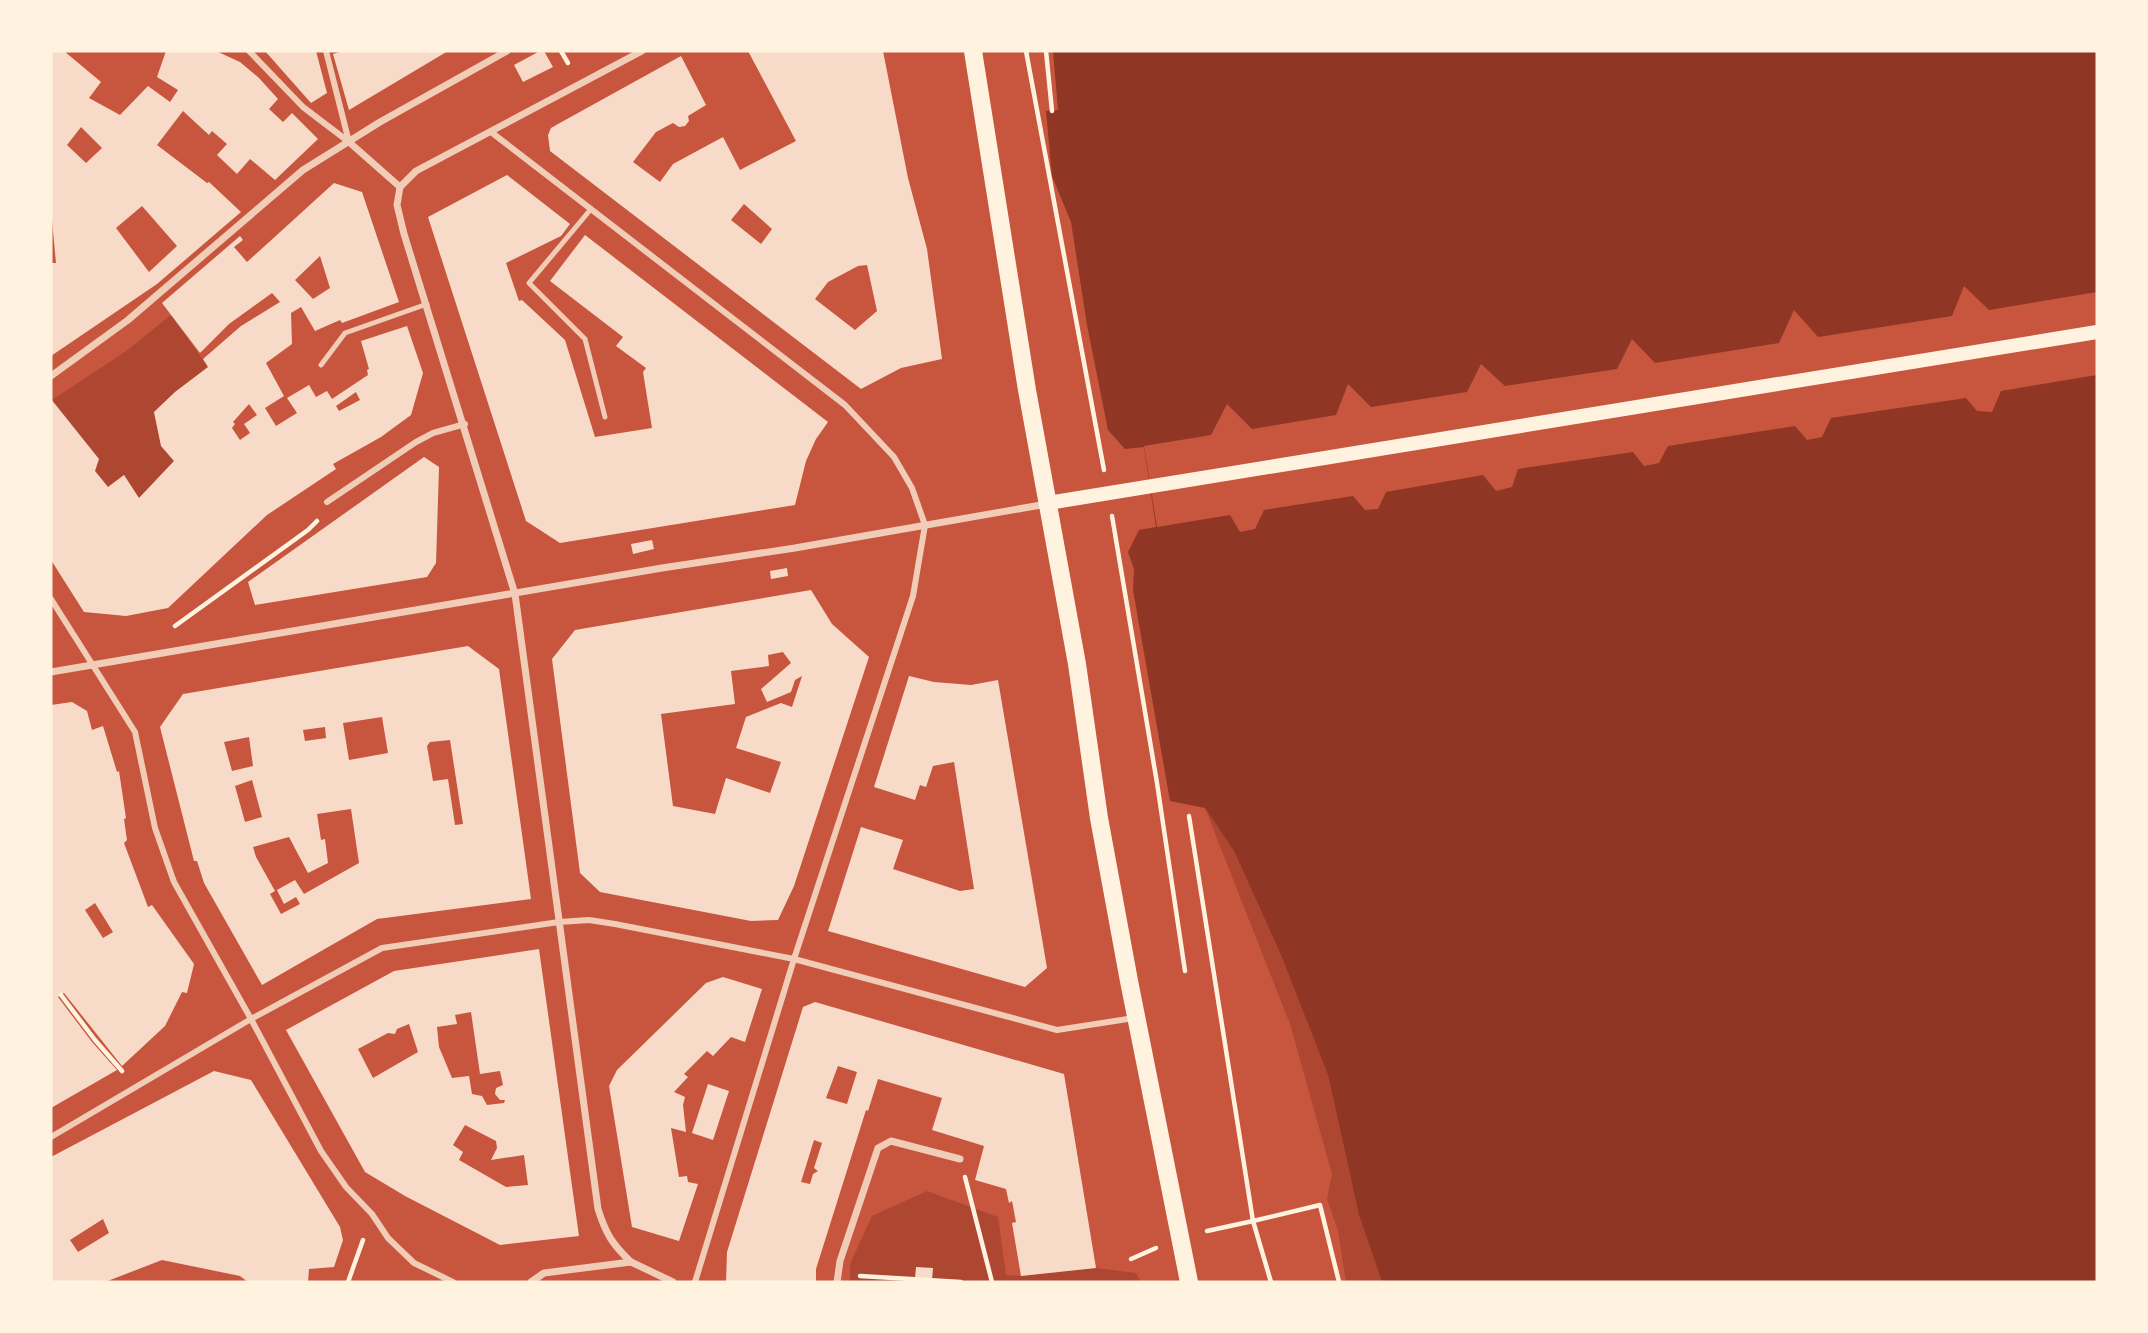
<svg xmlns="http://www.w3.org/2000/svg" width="2148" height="1333" font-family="'DM Sans',sans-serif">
  <rect width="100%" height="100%" fill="#c8553d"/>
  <g fill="#ae4732">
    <polygon points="171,315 208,367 175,392 154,412 161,446 174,461 139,498 124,475 108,487 95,471 52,400 125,352"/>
    <polygon points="1205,808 1234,851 1281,955 1328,1075 1359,1215 1382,1282 1346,1282 1338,1231 1327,1199 1332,1174 1290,1024"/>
    <polygon points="927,1191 998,1217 1006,1275 1021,1276 1096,1268 1136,1273 1141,1282 850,1282 850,1264 872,1216"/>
  </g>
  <polygon fill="#8f3625" points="1053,51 2097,51 2097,1282 1382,1282 1359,1215 1328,1075 1281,955 1234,851 1205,808 1170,801 1133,590 1134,569 1128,552 1139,530 1156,527 1144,447 1125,449 1108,430 1087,325 1071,222 1052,176 1046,111 1058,110"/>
  <polygon fill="#c8553d" points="1964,286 1989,310 2097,292 2097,375 2001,391 1992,412 1977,411 1966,398 1831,418 1822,437 1807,440 1795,426 1668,446 1659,463 1644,466 1633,452 1518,469 1512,487 1496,491 1483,475 1386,492 1378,509 1365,510 1353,496 1264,510 1255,529 1240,532 1230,515 1157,527 1144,446 1211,435 1227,404 1252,429 1336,415 1348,384 1371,407 1467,392 1481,364 1505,386 1617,369 1632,339 1655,363 1779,343 1794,310 1818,337 1952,316"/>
  <g fill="#f7dbc8" fill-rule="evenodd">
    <path d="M51,51H64L101,82L89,98L120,115L148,86L170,102L178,90L157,77L166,51H216L240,62L259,78L278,99L269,109L283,122L292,113L318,139L275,180L250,159L237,174L217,155L227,144L212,131L209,135L183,111L157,145L207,183L209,182L241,212L157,284L51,356V263H56L51,210ZM81,127L102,148L86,163L67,145ZM142,206L177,246L149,272L116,228Z"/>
    <polygon points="265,51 316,51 327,93 311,103"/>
    <polygon points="343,51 448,51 349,110 333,54"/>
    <polygon points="540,51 544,51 553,67 523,82 514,65"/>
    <path d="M748,51H883L908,178L927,249L942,359L901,368L861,389L550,151L548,135L551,128L558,124L681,56L706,105L688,116L689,121L685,126L679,127L673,123L656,132L633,162L660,182L673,164L723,137L740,170L796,141ZM744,204L772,229L761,244L731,220ZM867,265L877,311L855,330L815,299L828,282L858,266Z"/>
    <polygon points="507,175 570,224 561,236 506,263 519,301 522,300 565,340 595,437 652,428 643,372 646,368 616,346 623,337 550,281 585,235 828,422 816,439 806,461 795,505 560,543 526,521 428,217"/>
    <path d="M334,183L362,192L399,302L342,323L340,320L315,331L301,307L291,313L292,344L266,363L284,396L265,408L276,426L297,413L287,398L309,385L316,397L327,391L332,399L368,375L367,370L369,369L361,341L407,326L423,373L411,415L381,437L333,464L336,469L267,515L168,608L126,616L84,612L51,560V399L99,459L95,471L108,487L124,475L139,498L174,461L161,446L154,412L175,392L208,367L203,359L241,326L280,302L272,293L229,324L200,353L162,303L240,236L243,240L234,247L247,262ZM320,256L330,288L313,299L295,280ZM356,392L360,400L339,411L336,406ZM249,404L257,415L244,424L250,433L240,440L232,428L235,424L233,422Z"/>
    <polygon points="424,457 439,467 436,563 427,577 255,605 248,582"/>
    <polygon points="652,540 654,549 633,554 631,544"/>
    <polygon points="787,568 788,576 771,579 770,571"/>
    <path d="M811,590L832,624L869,657L794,886L778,920L751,921L600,892L580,873L552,659L575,630ZM783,652L791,663L761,689L767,702L791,692L795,680L802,676L792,707L781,703L746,717L736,748L781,762L770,793L726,778L715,814L673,806L661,714L735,704L731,671L769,666L768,655Z"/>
    <path d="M468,646L499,669L531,899L377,919L262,985L204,883L197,861H194L160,727L183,694ZM382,717L388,753L349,760L343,723ZM325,727L326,738L305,741L303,730ZM249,737L253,766L232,771L224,742ZM450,740L463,824L455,825L448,779L433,781L427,746L430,742ZM252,780L262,817L245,822L235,786ZM351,809L359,863L304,894L295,880L277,890L284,904L296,897L300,904L281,914L270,894L275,891L256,857L253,847L289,837L308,873L328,863L325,839L321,840L317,814Z"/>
    <polygon points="909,676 934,682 971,685 998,680 1047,968 1025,987 828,931 861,827 903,840 893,869 960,891 974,889 954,762 933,766 926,787 920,785 915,800 874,787"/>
    <path d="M72,702L87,711L92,730L103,726L117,772L119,771L126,818L124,819L127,840L124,843L148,907L152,905L194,964L187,993L182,992L165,1026L122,1066L64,993L58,997L92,1042L117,1070L51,1108V705ZM95,903L113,932L103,938L85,910Z"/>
    <path d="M539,949L579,1236L500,1245L405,1196L365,1172L286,1030L394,971ZM471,1012L480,1074L500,1071L503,1085L496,1088L495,1094L500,1100H505L504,1103L487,1105L482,1096L472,1094L469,1076L452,1078L439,1047L437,1027L457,1024L455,1015ZM409,1024L418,1052L373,1078L358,1049L388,1033L395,1034L397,1029ZM465,1125L496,1141L497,1148L491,1160L524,1155L528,1185L506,1187L459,1160L463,1152L453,1145Z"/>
    <polygon points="723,977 762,989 745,1042 731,1037 713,1056 707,1051 684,1074 688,1077 674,1092 685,1097 683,1105 686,1132 671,1128 679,1177 687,1176 688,1182 698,1184 679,1241 632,1227 609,1086 617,1070 706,983"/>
    <path d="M815,1002L1064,1074L1096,1268L1021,1276L1012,1223L1016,1222L1012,1201L1009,1203L1006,1189L975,1180L984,1146L932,1130L942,1098L878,1079L868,1111L866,1110L816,1269V1282H726L727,1252L803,1007ZM838,1066L857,1072L847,1104L826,1098ZM814,1140L822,1143L814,1168L818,1171L813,1174L810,1184L801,1182Z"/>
    <path d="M214,1071L251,1080L340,1227L343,1240L334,1267L309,1269L308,1282H248L240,1276L162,1260L105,1282H51V1157ZM103,1219L109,1233L78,1252L70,1240Z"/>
    <polygon points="708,1084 729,1091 713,1140 692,1133"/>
    <polygon points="916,1267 933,1268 932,1280 915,1278"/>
  </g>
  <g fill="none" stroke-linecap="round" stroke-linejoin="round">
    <g stroke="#fff3e0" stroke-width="4.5">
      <polyline points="561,51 568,63"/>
      <polyline points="1026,51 1104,470"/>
      <polyline points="1046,51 1052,111"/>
      <polyline points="1112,516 1157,783 1185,971"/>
      <polyline points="175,626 308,530 317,521"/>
      <polyline points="1189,816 1253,1221 1320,1205 1339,1282"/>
      <polyline points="61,995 95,1040 122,1071"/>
      <polyline points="965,1177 992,1282"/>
      <polyline points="1207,1231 1253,1221 1271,1282"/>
      <polyline points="1131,1259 1156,1248"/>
      <polyline points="860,1276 961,1282"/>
      <polyline points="348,1282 363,1240"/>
    </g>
    <g stroke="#f1ccb7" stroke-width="5">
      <polyline points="591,209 529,283 585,339 605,417"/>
      <polyline points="321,365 345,333 427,304"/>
    </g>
    <g stroke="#f1ccb7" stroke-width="6">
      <polyline points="249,51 303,107 349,142"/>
      <polyline points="326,51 349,142"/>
      <polyline points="491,132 845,405 894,457 912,488 925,525 913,596 794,959 695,1282"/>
      <polyline points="327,502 416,442 433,433 465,424"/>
      <polyline points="51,599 135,732 155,828 174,882 251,1019 321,1151 346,1187 372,1214 388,1238 414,1263 453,1282"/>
      <polyline points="51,1137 251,1019 382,948 559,922 589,920 615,924 794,959 1057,1030 1134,1018"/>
    </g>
    <g stroke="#f1ccb7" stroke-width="7">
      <polyline points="349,142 400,187"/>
      <path d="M400,187L397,205L404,234L515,594L598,1209C606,1234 612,1244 631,1262"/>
      <polyline points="400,187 416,171 642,51"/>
      <polyline points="51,376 128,320 303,170 380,122 507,51"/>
      <polyline points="51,672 662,568 795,548 1047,504"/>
      <polyline points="531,1282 544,1273 631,1262 673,1282"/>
      <polyline points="837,1282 840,1261 878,1148 891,1141 960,1159"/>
    </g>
    <polyline stroke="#fff3e0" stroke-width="14" points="1048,503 2097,332"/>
    <polyline stroke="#fff3e0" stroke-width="18" points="973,51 1027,390 1077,664 1099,818 1129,981 1189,1282"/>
  </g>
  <rect width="2148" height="1333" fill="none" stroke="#fff3e0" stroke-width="105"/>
</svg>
